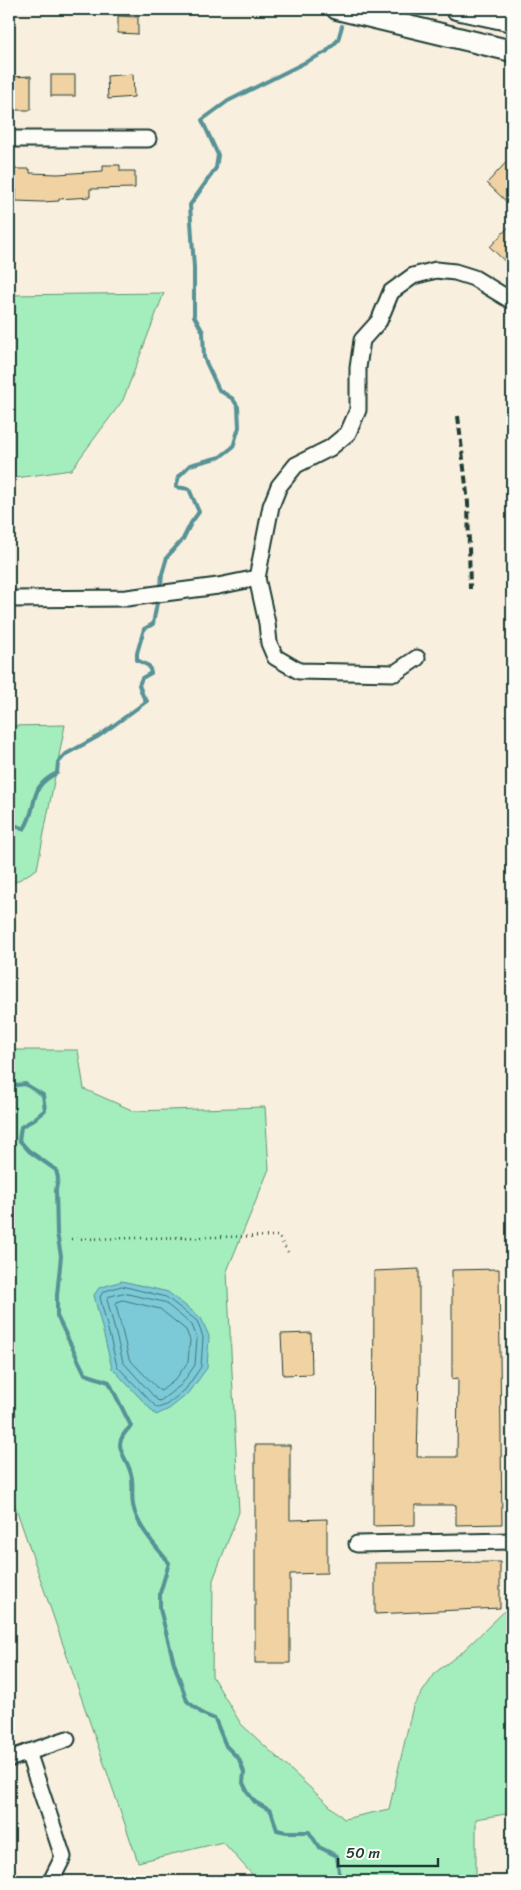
<svg xmlns="http://www.w3.org/2000/svg" width="521" height="1890" font-family="Sriracha,sans-serif">
  <rect width="100%" height="100%" fill="#f9efde"/>
  <filter id="ink" filterUnits="userSpaceOnUse"><feTurbulence type="fractalNoise" baseFrequency=".02" numOctaves="2"/><feDisplacementMap in="SourceGraphic" scale="10" xChannelSelector="R" yChannelSelector="G"/><feConvolveMatrix kernelMatrix="1 2 1 2 8 2 1 2 1" color-interpolation-filters="sRGB"/></filter>
  <g filter="url(#ink)">
    <g fill="#a4edbc" stroke="#629578">
      <polygon points="164,293 123,400 71,470 9,479 9,295"/>
      <polygon points="65,725 37,869 9,886 9,726"/>
      <polygon points="9,1050 78,1050 84,1089 134,1111 265,1107 269,1169 227,1271 239,1512 213,1580 212,1676 241,1724 344,1819 389,1809 413,1706 436,1672 462,1652 512,1604 512,1813 476,1819 476,1881 258,1881 223,1842 138,1862 9,1488"/>
    </g>
    <polygon fill="#7bcad8" stroke="#569296" points="122,1281 168,1292 201,1318 209,1336 207,1368 189,1393 169,1409 156,1415 112,1368 94,1295 99,1288"/>
    <g fill="none" stroke-linecap="round" stroke-linejoin="round">
      <g stroke="#447576" stroke-width="1">
        <polygon points="122,1286 166,1297 197,1321 203,1337 201,1367 185,1390 166,1405 158,1408 156,1407 117,1366 100,1297 103,1292"/>
        <polygon points="123,1293 164,1302 192,1325 197,1338 195,1365 181,1385 160,1401 157,1400 123,1362 107,1299 108,1297"/>
        <polygon points="123,1300 160,1309 186,1330 190,1340 188,1362 175,1380 161,1391 159,1390 129,1359 116,1305 117,1302"/>
      </g>
      <g stroke="#569296" stroke-width="4">
        <polyline points="161,585 162,574 167,557 183,539 191,523 199,512 189,489 176,487 179,476 190,465 220,457 233,447 239,427 238,407 233,399 219,390 204,358 203,332 194,316 194,268 190,205 216,168 218,155 202,120 228,101 326,52 338,40 342,26"/>
        <path d="M9,825L17,826L24,829C40,804 26,788 57,773L58,763L66,754L99,736L147,701L143,696L139,685L142,678L151,673L149,666L137,660V653L144,629L153,624L157,603"/>
        <path d="M9,1086L25,1084L43,1095L45,1110L33,1120L21,1127L19,1140L29,1151L56,1170L58,1178L56,1190L57,1233L61,1256L57,1295V1316L85,1374L109,1382L131,1426C109,1447 126,1453 131,1474C134,1484 131,1494 133,1505C137,1527 156,1546 169,1563L160,1593V1609L174,1663L187,1701L203,1714L215,1719L226,1746L239,1759L244,1772L243,1783L248,1793L255,1802L271,1811L277,1830L286,1832H309L319,1847L337,1856L340,1881"/>
      </g>
    </g>
    <g fill="#f0d2a3" stroke="#1f3d34">
      <polygon points="118,16 138,17 138,34 118,33"/>
      <polygon points="133,74 134,97 108,99 107,76"/>
      <rect x="51" y="75" width="24" height="21"/>
      <polygon points="31,76 31,110 12,110 11,77"/>
      <polygon points="512,156 512,207 487,183"/>
      <polygon points="103,165 120,165 120,171 135,171 135,188 90,189 90,197 59,199 59,201 42,202 16,201 16,189 11,189 11,169 30,169 30,173 58,174 103,171"/>
      <polygon points="512,223 512,268 490,247"/>
      <polygon points="419,1269 419,1376 417,1457 457,1457 458,1378 452,1379 452,1270 499,1269 502,1524 456,1525 456,1505 415,1505 415,1525 373,1526 374,1271"/>
      <polygon points="311,1333 312,1374 283,1375 281,1334"/>
      <polygon points="255,1445 290,1445 290,1520 327,1519 327,1573 290,1574 290,1663 255,1663"/>
      <polygon points="500,1562 500,1608 375,1614 375,1563"/>
    </g>
    <g fill="none" stroke-linecap="round" stroke-linejoin="round">
      <g stroke="#1f3d34" stroke-width="19">
        <g id="minor">
          <polyline points="9,139 148,139"/>
          <polyline points="9,599 127,598 218,586 257,578"/>
          <polyline points="417,658 395,673 299,671 275,657 269,643 267,623 257,578 271,506 279,486 296,465 330,448 348,433 358,410 358,368 362,340 379,321 391,292 413,276 436,270 455,272 474,278 512,301"/>
          <polyline points="357,1544 512,1541"/>
          <polyline points="28,1752 63,1857 51,1881"/>
          <polyline points="9,1759 67,1739"/>
        </g>
      </g>
      <g stroke="#1f3d34" stroke-width="24">
        <g id="major">
          <polyline points="337,9 512,51"/>
          <polyline points="456,9 512,21"/>
        </g>
      </g>
      <polyline stroke="#1f3d34" stroke-width="2.5" stroke-dasharray="1 4" stroke-linecap="butt" points="71,1239 278,1236 288,1252"/>
      <use href="#minor" stroke="#fdfcf7" stroke-width="15"/>
      <use href="#major" stroke="#fdfcf7" stroke-width="20"/>
      <polyline stroke="#1f3d34" stroke-width="4" stroke-dasharray="8 4" stroke-linecap="butt" points="458,416 468,503 470,589"/>
    </g>
  </g>
  <rect width="521" height="1890" fill="none" stroke="#fdfcf7" stroke-width="30"/>
  <rect x="15" y="15" width="491" height="1860" fill="none" stroke="#1f3d34" stroke-width="2" filter="url(#ink)"/>
  <path d="M338 1858v8h100v-8" fill="none" stroke="#1f3d34" stroke-width="2.5"/>
  <text x="346" y="1858" font-size="15" fill="#1f3d34" stroke="#fdfcf7" stroke-width="4" paint-order="stroke">50 m</text>
</svg>
